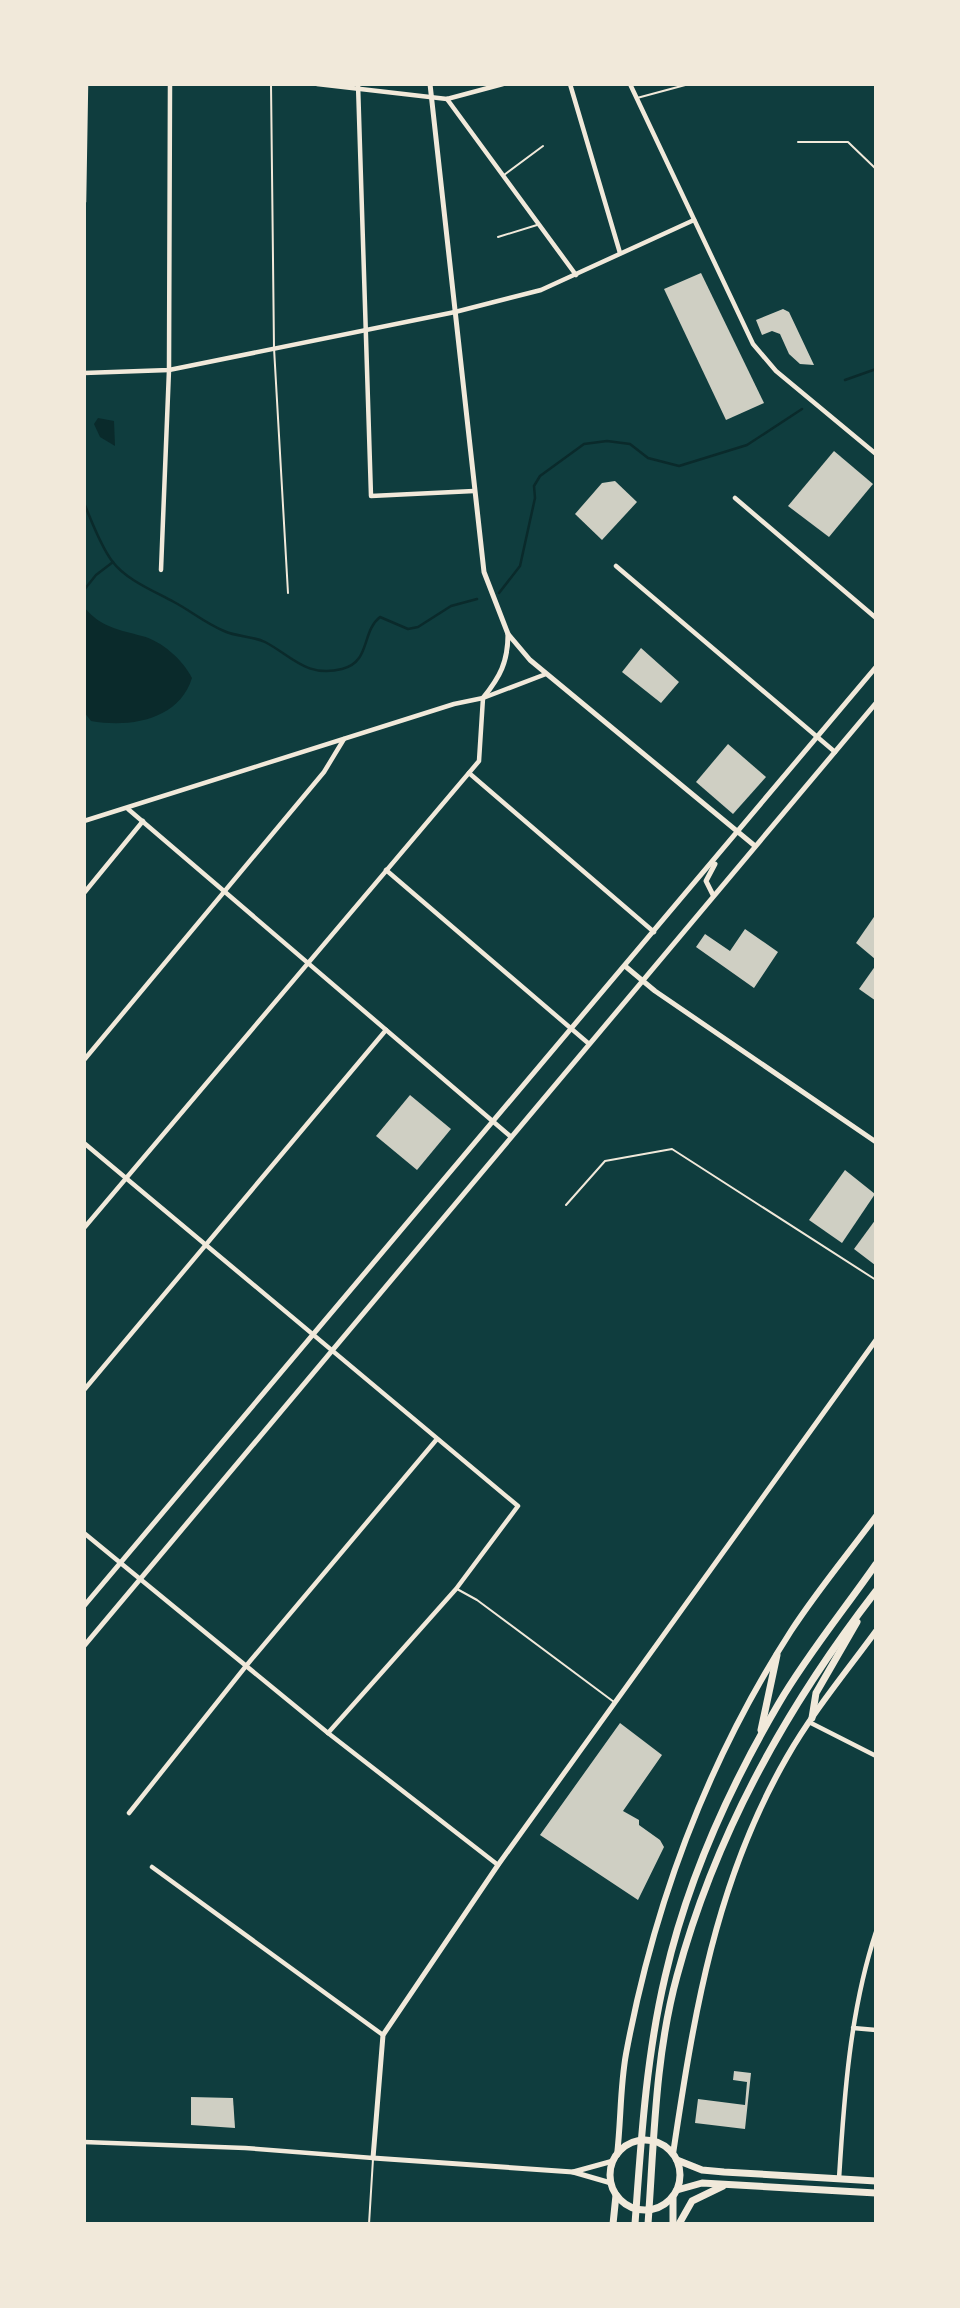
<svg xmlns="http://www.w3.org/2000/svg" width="960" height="2308" font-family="Jost,sans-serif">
  <rect width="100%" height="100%" fill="#0f3d3e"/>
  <g fill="#0a2a2b">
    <polygon points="98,418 114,421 115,446 100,437 94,424"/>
    <path d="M84,607C100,627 120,630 142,636C162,641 183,660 192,678C179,720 130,728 91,721L84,712Z"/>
  </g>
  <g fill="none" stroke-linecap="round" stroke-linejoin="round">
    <g stroke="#0a2a2b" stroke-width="2.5">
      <polyline points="845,380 876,369"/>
      <path d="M84,503C92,522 100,545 112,561C126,580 154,591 174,602C191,611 205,623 224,631C237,637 253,636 265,642C292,656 306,678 342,669C371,662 361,632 380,617L408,629L418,627L451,606L477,599"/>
      <polyline points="84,590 96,575 113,562"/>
      <polyline points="499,593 520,566 535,498 534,486 540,476 584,444 607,441 630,444 648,458 679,466 747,445 802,409"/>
    </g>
  </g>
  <g fill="#cfcfc3">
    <polygon points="701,273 764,403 726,420 664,289"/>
    <polygon points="783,309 789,312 814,365 800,364 789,354 780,334 772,331 762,335 756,320"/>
    <polygon points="834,451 873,484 829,537 788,506"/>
    <polygon points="615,481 637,502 602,540 575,514 602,483"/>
    <polygon points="641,648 679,682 661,703 622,672"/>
    <polygon points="728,744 766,777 733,814 696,782"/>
    <polygon points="876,914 876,957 875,959 856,943"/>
    <polygon points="745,929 778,952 754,988 696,947 705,934 730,951"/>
    <polygon points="876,965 876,1001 859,989"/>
    <polygon points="410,1095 451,1129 417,1170 376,1136"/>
    <polygon points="845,1170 875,1194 842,1243 809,1220"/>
    <polygon points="876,1219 876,1263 875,1265 854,1249"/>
    <polygon points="620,1723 662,1755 623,1811 639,1820 639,1825 660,1840 664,1847 638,1900 540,1835"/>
    <polygon points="734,2071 751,2073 745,2129 695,2123 698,2099 745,2105 747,2082 733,2080"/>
    <polygon points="191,2097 233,2098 235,2128 191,2125"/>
  </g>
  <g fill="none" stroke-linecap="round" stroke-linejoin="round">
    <g stroke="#f1e9da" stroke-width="2">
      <polyline points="271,84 274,348 288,593"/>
      <polyline points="637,98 689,84"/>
      <polyline points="798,142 848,142 876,169"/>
      <polyline points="504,175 543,146"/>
      <polyline points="498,237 537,225"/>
      <polyline points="566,1205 605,1161 672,1149 876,1280"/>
      <polyline points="457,1589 477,1600 614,1702"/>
      <polyline points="369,2224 373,2159"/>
    </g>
    <g stroke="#f1e9da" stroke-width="4.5">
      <polyline points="317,84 447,99 503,84"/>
      <polyline points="358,84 371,496 474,491"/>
      <polyline points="570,84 620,253"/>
      <polyline points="630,84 753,344 776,371 876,454"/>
      <polyline points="447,99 576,275"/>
      <polyline points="84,202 86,84"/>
      <polyline points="84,373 169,370 455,312 541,290 694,220"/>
      <polyline points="735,498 876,618"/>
      <polyline points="616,566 835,752"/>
      <polyline points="161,570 169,370 170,84"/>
      <polyline points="469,773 654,932"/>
      <polyline points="128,809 510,1136"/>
      <polyline points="84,821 454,704 483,698 546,674"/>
      <polyline points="386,870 588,1043"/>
      <polyline points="84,893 143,821"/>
      <polyline points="84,1060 324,772 344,739"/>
      <polyline points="84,1143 518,1506 456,1589 328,1733"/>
      <polyline points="84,1228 479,761 483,698"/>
      <polyline points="84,1390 386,1030"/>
      <polyline points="84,1533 328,1733 498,1865"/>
      <polyline points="809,1722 876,1756"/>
      <polyline points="129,1813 246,1666 437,1439"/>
      <polyline points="152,1867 383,2035"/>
      <polyline points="853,2028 876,2030"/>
      <polyline points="84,2142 245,2148 373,2158"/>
      <path d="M839,2179C844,2097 850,2010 876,1932"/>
    </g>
    <g stroke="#f1e9da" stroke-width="5">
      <polyline points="430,84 484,572 508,634 530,660 755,846"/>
      <path d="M483,698C500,677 508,662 508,634"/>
      <polyline points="713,895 706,881 715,864"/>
      <polyline points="625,966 655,991 876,1142"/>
      <polyline points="84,1606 876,667"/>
      <polyline points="84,1646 876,703"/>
      <polyline points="573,2172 613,2161"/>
      <polyline points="611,2183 573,2172 373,2158 383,2035 498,1865 876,1340"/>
    </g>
    <g stroke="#f1e9da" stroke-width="6">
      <path d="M673,2154C694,2014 715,1882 787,1757C812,1713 846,1672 876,1631"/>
      <path d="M617,2155C621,2122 620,2087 626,2054C654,1904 708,1760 791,1631C817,1591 848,1554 876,1516"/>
    </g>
    <g stroke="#f1e9da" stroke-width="7">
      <polyline points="812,1718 816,1693 857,1622"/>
      <polyline points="761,1730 777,1655"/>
      <path d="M635,2224C641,2141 646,2058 665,1977C687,1881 729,1788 779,1703C807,1655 844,1610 876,1564"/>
      <path d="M648,2224C654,2142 655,2056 677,1976C715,1835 787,1706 876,1591"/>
    </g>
    <g stroke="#f1e9da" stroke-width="7">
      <circle cx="645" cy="2175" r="35"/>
      <polyline points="677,2160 702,2170 724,2172 876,2181"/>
      <polyline points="677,2190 702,2183 876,2193"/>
      <polyline points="613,2224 616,2195"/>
      <polyline points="673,2224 673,2197"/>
      <polyline points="679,2224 692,2201 723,2186"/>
    </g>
  </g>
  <rect width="960" height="2308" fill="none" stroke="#f1e9da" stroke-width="172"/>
</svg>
